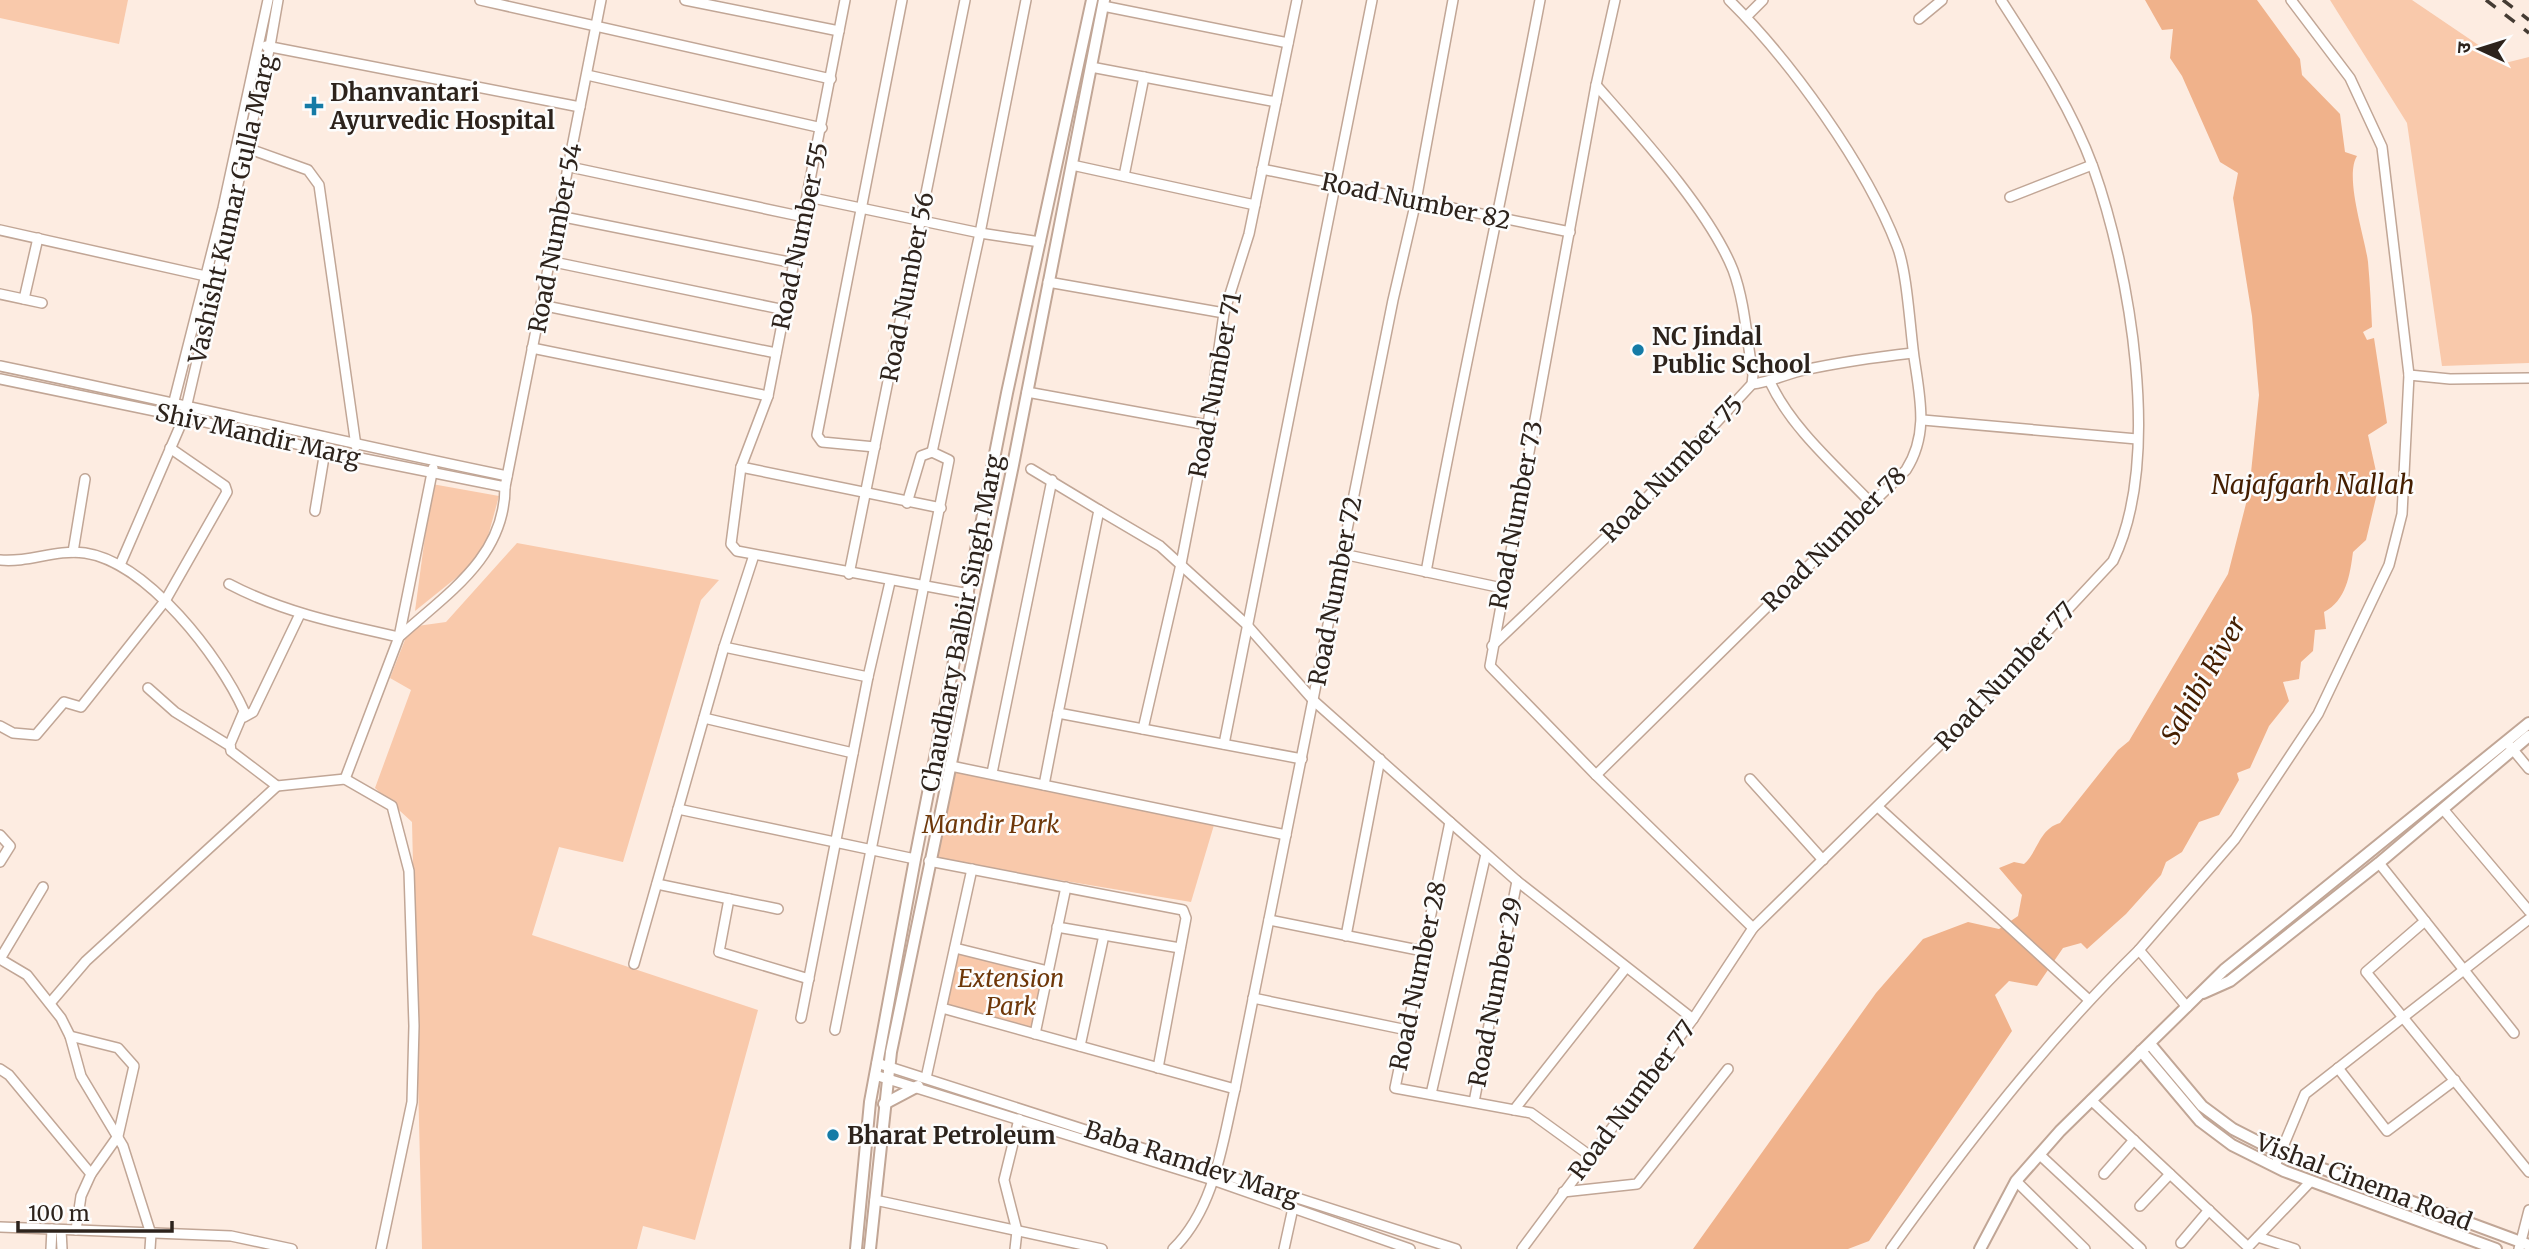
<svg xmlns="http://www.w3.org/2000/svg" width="2529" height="1249" font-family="Merriweather,'Noto Sans Devanagari',serif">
  <rect width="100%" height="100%" fill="#fdece1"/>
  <g fill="#f9c9ab">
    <polygon points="0,0 128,0 119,44 0,18"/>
    <polygon points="2330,0 2412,0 2505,63 2529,57 2529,363 2442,366 2407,123"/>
    <polygon points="432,484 499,496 484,551 472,565 415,611"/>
    <polygon points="517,543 719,580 701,600 623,862 559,847 532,935 758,1010 695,1240 643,1226 637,1249 422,1249 412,822 375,788 411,690 390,678 410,627 446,622"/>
    <polygon points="953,769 1214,825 1191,902 933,859"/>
    <polygon points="955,948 1048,971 1032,1029 946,1006"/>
  </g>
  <path fill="#f0b28b" d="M2145,0H2257L2300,59L2302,75L2340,114L2345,152L2357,156C2344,177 2365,237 2368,262C2370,284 2371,306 2372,327L2363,332L2367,340L2374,338L2387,423L2368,435L2379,485L2366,540L2353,552C2350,575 2346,601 2324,612L2326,629L2315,630L2313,651L2301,662L2299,679L2283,682L2289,701L2269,726L2250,768L2237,773L2239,780L2219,815L2199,822L2182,852L2166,862L2161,875L2126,914L2087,949L2081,943L2063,948L2037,986L2009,981L1995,995L2012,1031L1869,1241L1848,1249H1693L1876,993L1923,939L1968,922L1999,929L2018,916L2022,895L1999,868L2014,862L2024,864C2038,852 2039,829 2060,823L2118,750L2129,741L2228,574L2249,492L2259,395L2252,316L2233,198L2238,173L2220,162L2182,76L2170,58L2173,29L2162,30Z"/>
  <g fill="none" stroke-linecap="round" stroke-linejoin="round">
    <g stroke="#c1a696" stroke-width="12">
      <g id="minor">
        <polyline points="480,0 831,79"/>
        <polyline points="685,0 839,31"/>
        <polyline points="1615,0 1596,85 1490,666 1596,775 1753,928"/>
        <polyline points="1103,6 1288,43"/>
        <polyline points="1746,17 1763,0"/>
        <polyline points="1919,19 1942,0"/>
        <polyline points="266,46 580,107"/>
        <polyline points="1091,67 1276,102"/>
        <polyline points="587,75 822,128"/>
        <polyline points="247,148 308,170 319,185 356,446"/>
        <polyline points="1072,165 1255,205"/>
        <polyline points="570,167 804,217"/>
        <polyline points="1262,169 1570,232"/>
        <polyline points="1124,176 1144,77"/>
        <polyline points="808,197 980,233 1040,242"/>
        <polyline points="2010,197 2092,165"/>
        <polyline points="559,216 794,263"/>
        <polyline points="0,230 210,277"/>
        <polyline points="549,261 785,310"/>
        <polyline points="1048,282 1224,313"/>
        <polyline points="0,294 42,303"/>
        <polyline points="24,299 38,238"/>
        <polyline points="541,305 776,353"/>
        <polyline points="532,348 768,396"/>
        <path d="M0,366C169,401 337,441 507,476"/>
        <polyline points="2409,375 2450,379 2529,378"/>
        <polyline points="0,379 184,417 325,451 505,487 601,0"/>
        <path d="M1770,382C1792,429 1837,467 1872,504"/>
        <path d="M1752,384C1771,382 1786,374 1804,370C1841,362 1877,357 1913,353"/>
        <polyline points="1027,392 1208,425"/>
        <polyline points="173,405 223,208 268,0"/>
        <polyline points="1923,420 2137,439"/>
        <polyline points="875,447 822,442 817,435 902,0"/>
        <polyline points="932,452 980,233 1026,0"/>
        <polyline points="741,467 768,396 845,0"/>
        <polyline points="1031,469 1099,510 1058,713 1302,759"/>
        <polyline points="941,508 741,467 731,544 737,551 969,594"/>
        <polyline points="1099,510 1160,546 1246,624 1314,701 1450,822 1517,881 1693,1019"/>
        <polyline points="315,511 325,451"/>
        <polyline points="73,552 85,479"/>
        <polyline points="1343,554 1502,588"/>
        <path d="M0,560C29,563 55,549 85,553C147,562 220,657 244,711L230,744L231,751L277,786L345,779L392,806L409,871L414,1026L412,1102L381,1249"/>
        <polyline points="120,565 184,417 270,46 278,0"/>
        <path d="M1426,572C1461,380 1504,191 1540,0"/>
        <polyline points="849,574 965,0"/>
        <path d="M229,584C282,612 340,624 399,637C446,594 505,558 505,487"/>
        <path d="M1492,646L1640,505L1752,384L1753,375C1747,342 1745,302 1733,270C1709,210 1639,134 1596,85"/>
        <polyline points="724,647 868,677"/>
        <polyline points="148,688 175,712 230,746"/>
        <polyline points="244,717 253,712 300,614"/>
        <polyline points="704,718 853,753"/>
        <polyline points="0,726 13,733 36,735 64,702 81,707 165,601 227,492 225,486 170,448"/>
        <polyline points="1143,729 1181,564 1208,425 1224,313 1249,234 1297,0"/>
        <polyline points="1224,744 1372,0"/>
        <polyline points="2510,746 2529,769"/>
        <polyline points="951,766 1286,835"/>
        <polyline points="992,773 1052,480"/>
        <path d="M1596,775L1906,470C1929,434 1920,398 1914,357C1910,328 1907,271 1897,246C1866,165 1790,60 1729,0"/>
        <polyline points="345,779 399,637 433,468"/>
        <polyline points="1750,779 1823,860"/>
        <polyline points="1044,785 1058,713"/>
        <polyline points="1878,807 2089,1000"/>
        <polyline points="678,809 915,859"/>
        <polyline points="2443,809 2529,911"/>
        <polyline points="1450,822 1395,1088 1531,1113 1589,1155"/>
        <polyline points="0,835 10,846 0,862"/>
        <polyline points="929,861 1183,910 1186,918 1158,1068"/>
        <polyline points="2379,863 2514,1033"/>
        <polyline points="657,884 778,909"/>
        <polyline points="729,899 719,952 809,979"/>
        <polyline points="1269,920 1423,951"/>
        <polyline points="2425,921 2366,972 2529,1172"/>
        <polyline points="1057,927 1180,948"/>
        <polyline points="1346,936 1380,759"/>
        <polyline points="955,948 1048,971"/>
        <polyline points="2139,950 2235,839 2318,714 2389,565 2402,514 2409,375 2382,147 2350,78 2291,0"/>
        <polyline points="0,959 27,975 61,1018 70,1036 81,1076 123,1146 151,1234 150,1249"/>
        <polyline points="0,959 43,887"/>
        <polyline points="634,964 724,647 754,555"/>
        <polyline points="1253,998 1407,1030"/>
        <polyline points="51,1002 86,961 277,786"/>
        <polyline points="942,1008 1235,1089"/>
        <polyline points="801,1018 868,677 890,582"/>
        <polyline points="835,1030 949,460 932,452 921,456 907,503"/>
        <polyline points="1035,1034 1066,887"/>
        <polyline points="70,1036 118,1048 134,1066 118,1136 91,1174 81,1196 76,1230"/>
        <polyline points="1080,1046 1104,935"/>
        <polyline points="877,1063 1456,1249"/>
        <polyline points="2338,1068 2387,1131 2455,1080"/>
        <polyline points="0,1069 9,1075 91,1174"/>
        <polyline points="875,1075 1213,1180 1410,1249"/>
        <polyline points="926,1078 972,869"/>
        <polyline points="1431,1094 1486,854"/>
        <polyline points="2091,1100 2248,1247 2311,1181"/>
        <polyline points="1474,1102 1517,881"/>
        <polyline points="1514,1110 1625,969"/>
        <polyline points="2040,1155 2141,1249"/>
        <polyline points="2275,1166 2305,1094 2529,919"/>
        <polyline points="2104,1174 2134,1140"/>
        <polyline points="2016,1181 2085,1249"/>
        <polyline points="1563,1192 1637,1184 1728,1069"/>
        <polyline points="875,1200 1102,1249"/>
        <polyline points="2140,1206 2170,1174"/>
        <polyline points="0,1227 231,1236 292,1249"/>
        <polyline points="61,1230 62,1249"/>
        <polyline points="2258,1237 2295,1249"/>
        <polyline points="2181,1243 2209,1210"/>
        <polyline points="51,1249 52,1229"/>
        <polyline points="1015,1249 1017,1231 1004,1180 1019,1119"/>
        <path d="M1173,1249C1215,1208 1222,1144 1235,1089L1393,300L1416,201L1453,0"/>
        <polyline points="1284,1249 1293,1208"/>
        <path d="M1522,1249L1693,1019L1753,928L1958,727L2113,561C2163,459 2130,271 2093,167C2071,107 2035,53 2001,0"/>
        <path d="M1891,1249C1967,1143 2046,1041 2139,950L2187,1007"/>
        <polyline points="2519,1249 2529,1210"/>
      </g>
    </g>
    <g stroke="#c1a696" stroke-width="14">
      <g id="tertiary">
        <polyline points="2203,993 2230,981 2379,863 2529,736"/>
        <polyline points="2150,1044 2202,1106 2233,1129 2280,1153 2529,1245"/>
        <polyline points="2141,1051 2200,1121 2232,1145 2284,1171 2496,1249"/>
        <polyline points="884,1104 918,1086"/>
        <polyline points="856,1249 870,1102 915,859 1007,393 1092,0"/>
        <polyline points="870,1249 891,1052 1013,465 1104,0"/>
        <polyline points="1980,1249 2016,1181 2060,1131 2224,970 2529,723"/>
      </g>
    </g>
    <use href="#minor" stroke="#fff" stroke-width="9"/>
    <use href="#tertiary" stroke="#fff" stroke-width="10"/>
    <g stroke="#453b33" stroke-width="3.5" stroke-dasharray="12 12" stroke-linecap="butt">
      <polyline points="2486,0 2529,33"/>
      <polyline points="2503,0 2529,20"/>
    </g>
  </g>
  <g fill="#157ba6" stroke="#fdfdfd" stroke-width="2.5">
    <path d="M310.5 95.5h7v7h7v7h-7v7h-7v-7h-7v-7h7z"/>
    <circle cx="1638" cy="350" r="7"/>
    <circle cx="833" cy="1135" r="7"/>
  </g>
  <g text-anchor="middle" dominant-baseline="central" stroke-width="5" stroke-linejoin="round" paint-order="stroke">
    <g font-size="24" font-weight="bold" fill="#2d231c" stroke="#fdfdfd" text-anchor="start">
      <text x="330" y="92">Dhanvantari<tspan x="330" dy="28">Ayurvedic Hospital</tspan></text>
      <text x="1652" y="336">NC Jindal<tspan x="1652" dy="28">Public School</tspan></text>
      <text x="847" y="1135">Bharat Petroleum</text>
    </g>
    <g font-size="24" fill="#2d231c" stroke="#fdfdfd">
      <text transform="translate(1416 201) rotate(12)">Road Number 82</text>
      <text transform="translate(232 209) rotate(-77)">Vashisht Kumar Gulla Marg</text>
      <text transform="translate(800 236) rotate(-78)">Road Number 55</text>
      <text transform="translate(555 238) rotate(-79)">Road Number 54</text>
      <text transform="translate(907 287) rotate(-79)">Road Number 56</text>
      <text transform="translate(1215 385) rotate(-79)">Road Number 71</text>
      <text transform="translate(258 435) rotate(13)">Shiv Mandir Marg</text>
      <text transform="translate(1672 469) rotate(-46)">Road Number 75</text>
      <text transform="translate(1516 515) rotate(-79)">Road Number 73</text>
      <text transform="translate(1834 539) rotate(-45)">Road Number 78</text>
      <text transform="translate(1335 591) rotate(-79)">Road Number 72</text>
      <text transform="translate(962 623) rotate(-79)">Chaudhary Balbir Singh Marg</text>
      <text transform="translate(2005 676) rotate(-47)">Road Number 77</text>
      <text transform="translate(1418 976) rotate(-78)">Road Number 28</text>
      <text transform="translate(1495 992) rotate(-79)">Road Number 29</text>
      <text transform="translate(1632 1100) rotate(-53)">Road Number 77</text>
      <text transform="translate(1192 1163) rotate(18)">Baba Ramdev Marg</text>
      <text transform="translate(2364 1182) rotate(21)">Vishal Cinema Road</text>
    </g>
    <g font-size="24" font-style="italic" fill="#6e3709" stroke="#fdfdfd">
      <text x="991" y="824">Mandir Park</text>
      <text x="1011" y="978">Extension<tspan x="1011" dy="28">Park</tspan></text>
    </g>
    <g font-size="26" font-style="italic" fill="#441e00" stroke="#fdfdfd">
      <text x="2313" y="484">Najafgarh Nallah</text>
      <text transform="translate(2203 680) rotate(-60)">Sahibi River</text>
    </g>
  </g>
  <g transform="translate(2480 49) rotate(274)" stroke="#fdfdfd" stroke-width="5" paint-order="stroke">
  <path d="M0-5L12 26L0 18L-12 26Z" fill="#2d231c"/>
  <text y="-10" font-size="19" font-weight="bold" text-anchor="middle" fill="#2d231c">उ</text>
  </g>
  <path d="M18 1221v10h154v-10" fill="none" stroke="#2d231c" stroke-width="3.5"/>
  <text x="28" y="1221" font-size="21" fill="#2d231c" stroke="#fdfdfd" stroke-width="5" paint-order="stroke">100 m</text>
</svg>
